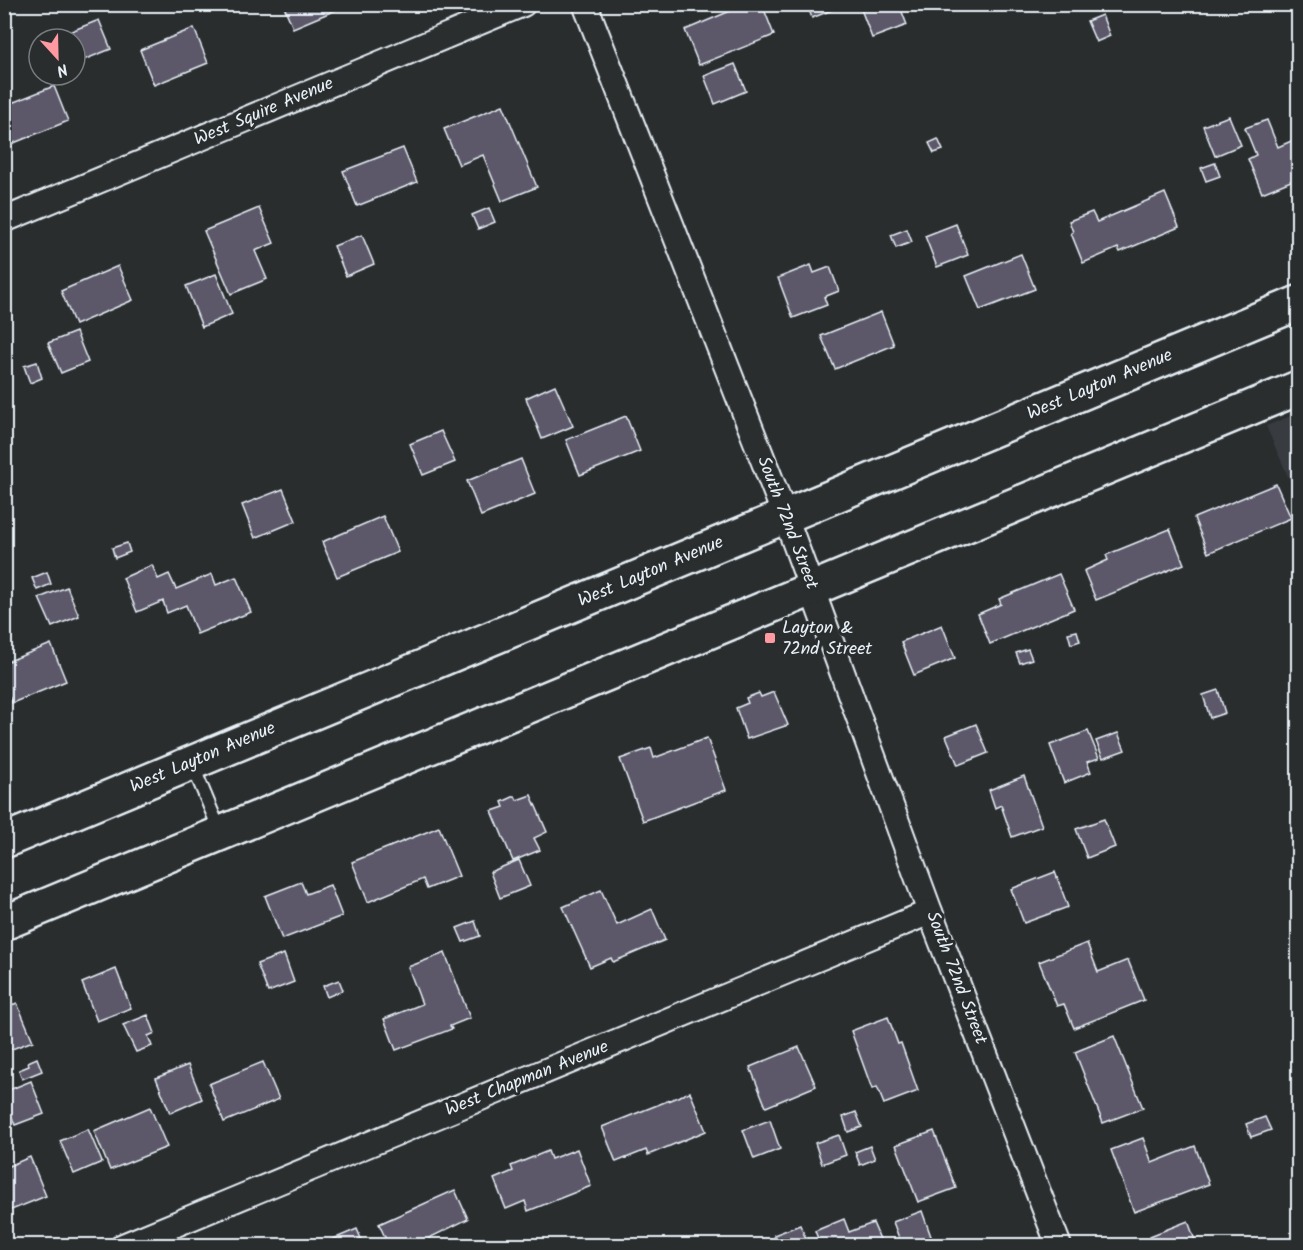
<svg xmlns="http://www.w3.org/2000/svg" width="1303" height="1250" font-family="Kalam,sans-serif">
  <rect width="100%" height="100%" fill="#2a2d2e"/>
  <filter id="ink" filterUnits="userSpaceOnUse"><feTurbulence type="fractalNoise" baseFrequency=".0167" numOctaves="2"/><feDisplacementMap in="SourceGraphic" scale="12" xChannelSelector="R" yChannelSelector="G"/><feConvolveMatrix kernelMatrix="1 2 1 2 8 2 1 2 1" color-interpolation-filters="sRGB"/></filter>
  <g filter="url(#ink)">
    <polygon fill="#393a40" points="1298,413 1298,499 1266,426"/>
    <g fill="#5c586a" stroke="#e8f1f8" stroke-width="1.5">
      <polygon points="283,4 350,4 293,28"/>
      <polygon points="747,4 762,4 774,35 699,65 685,30"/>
      <polygon points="807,4 847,4 812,18"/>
      <polygon points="859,4 899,4 907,25 872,38"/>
      <polygon points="1102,15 1110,36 1096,42 1087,21"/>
      <polygon points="99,20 111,49 76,63 75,39 66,39 64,34"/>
      <polygon points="194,28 208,63 154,85 140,50"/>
      <polygon points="735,64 746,91 715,104 704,76"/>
      <polygon points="54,86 68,121 9,145 4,133 4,106"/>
      <polygon points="503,105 537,187 502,201 483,155 459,165 444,129"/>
      <polygon points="1229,116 1241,145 1215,156 1203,126"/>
      <polygon points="1267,120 1278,147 1298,138 1298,178 1262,193 1248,159 1256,155 1245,128"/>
      <polygon points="938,139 943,150 934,153 929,143"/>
      <polygon points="403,148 417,182 357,206 343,171"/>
      <polygon points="1215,163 1220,176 1206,181 1201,168"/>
      <polygon points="1165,193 1179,227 1120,252 1118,248 1083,263 1071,233 1073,232 1069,221 1092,212 1097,222"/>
      <polygon points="259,208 274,243 255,251 267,279 231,294 204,231"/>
      <polygon points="489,208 495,222 478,229 472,215"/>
      <polygon points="956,224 968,255 937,267 925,236"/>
      <polygon points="907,229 912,242 896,248 891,235"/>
      <polygon points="362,235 374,264 346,276 334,246"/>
      <polygon points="1021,254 1035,289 980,310 966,276"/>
      <polygon points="811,265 814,273 830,267 839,291 824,297 827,305 793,318 778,278"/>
      <polygon points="118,266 133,300 75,325 61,291"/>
      <polygon points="216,274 232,314 202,327 186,286"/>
      <polygon points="881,312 894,345 835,369 821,336"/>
      <polygon points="76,332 88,362 61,373 48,343"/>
      <polygon points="37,362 42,378 30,383 24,366"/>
      <polygon points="555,385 573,426 542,439 526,398"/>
      <polygon points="626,416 640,451 580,475 566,440"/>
      <polygon points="441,431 455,462 423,475 410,444"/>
      <polygon points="521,459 535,494 481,516 467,481"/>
      <polygon points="1276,484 1291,518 1208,553 1194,518"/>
      <polygon points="283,489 296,521 255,538 242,505"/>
      <polygon points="383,516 398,552 337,577 322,542"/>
      <polygon points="1170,529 1184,564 1096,600 1084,571 1108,560 1106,555"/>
      <polygon points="127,543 130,552 115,558 112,548"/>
      <polygon points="152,565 158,579 169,574 176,589 212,574 216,585 236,577 251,612 197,634 186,605 167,613 163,601 137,612 123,578"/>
      <polygon points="47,572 51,584 37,590 32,578"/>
      <polygon points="1059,574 1074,609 990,644 978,614 1001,604 999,599"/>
      <polygon points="67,587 79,616 52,627 39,598"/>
      <polygon points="942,625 955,658 914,675 901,642"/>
      <polygon points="1077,631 1080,641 1071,644 1068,633"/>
      <polygon points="51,644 66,681 12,703 4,685 4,663"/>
      <polygon points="1028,649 1032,659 1020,663 1016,653"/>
      <polygon points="1218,690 1225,713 1210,718 1203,695"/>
      <polygon points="774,692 788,725 747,739 736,708 748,703 746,698 759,693 761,697"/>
      <polygon points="976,724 988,753 958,765 946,736"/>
      <polygon points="1088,731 1099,758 1087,762 1091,772 1064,783 1050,745"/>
      <polygon points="1118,733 1125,750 1103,758 1096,741"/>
      <polygon points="707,738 726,790 643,821 620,759 651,748 654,758"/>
      <polygon points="1024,776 1042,826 1012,837 1001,805 995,808 989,790"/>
      <polygon points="531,795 547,832 534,838 540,850 513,861 492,811 504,807 502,802 515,796 517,800"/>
      <polygon points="1104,819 1115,847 1087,858 1076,829"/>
      <polygon points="439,827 459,876 427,889 423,879 368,902 352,862"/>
      <polygon points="519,860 530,886 500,898 490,872"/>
      <polygon points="1055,872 1068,907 1024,923 1011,889"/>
      <polygon points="301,882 306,894 330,885 342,916 282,939 265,896"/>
      <polygon points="601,890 617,925 652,909 665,940 613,962 611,958 590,967 563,907"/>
      <polygon points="475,921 480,936 463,942 457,928"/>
      <polygon points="1087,943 1098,972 1128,960 1144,1000 1074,1028 1064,1004 1057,1006 1039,962"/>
      <polygon points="445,953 470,1018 450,1026 452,1029 396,1050 384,1019 422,1004 408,967"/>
      <polygon points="284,954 294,982 268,992 257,964"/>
      <polygon points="116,969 131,1008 97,1021 82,983"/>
      <polygon points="339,980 343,990 327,997 323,986"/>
      <polygon points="17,1003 33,1041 4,1052 4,1008"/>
      <polygon points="148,1015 155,1033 148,1036 152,1046 136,1052 123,1025"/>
      <polygon points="888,1017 898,1044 901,1043 918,1091 884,1104 877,1087 872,1089 851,1031"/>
      <polygon points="1114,1036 1143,1108 1103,1123 1075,1052"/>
      <polygon points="799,1047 816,1086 766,1107 750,1067"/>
      <polygon points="37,1058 42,1071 22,1079 19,1070 29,1066 28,1062"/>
      <polygon points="263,1062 279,1099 224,1122 209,1084"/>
      <polygon points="188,1065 202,1099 170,1113 156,1078"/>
      <polygon points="31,1081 44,1114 15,1125 4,1100 4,1092"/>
      <polygon points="690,1092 706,1131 648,1155 646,1150 616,1162 602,1127"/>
      <polygon points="150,1107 167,1147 110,1170 94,1131"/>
      <polygon points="856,1112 862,1127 848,1132 843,1117"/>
      <polygon points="1265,1117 1271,1130 1251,1137 1246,1124"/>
      <polygon points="770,1120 780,1149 754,1159 743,1130"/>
      <polygon points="88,1129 102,1162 74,1174 60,1141"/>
      <polygon points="934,1131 956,1188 918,1202 896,1145"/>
      <polygon points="839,1135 846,1155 822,1164 815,1143"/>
      <polygon points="1143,1138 1152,1163 1195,1146 1209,1184 1134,1212 1111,1150"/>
      <polygon points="870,1146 875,1159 860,1165 855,1152"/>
      <polygon points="577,1149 591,1186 528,1211 525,1201 506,1209 494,1179 513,1171 511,1166 548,1151 551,1159"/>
      <polygon points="30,1157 46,1196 4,1213 4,1168"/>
      <polygon points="455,1190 468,1219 429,1238 433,1246 389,1246 379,1224"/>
      <polygon points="922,1211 933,1242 923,1246 902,1246 893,1222"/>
      <polygon points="844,1219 849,1232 873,1223 883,1246 821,1246 815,1231"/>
      <polygon points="1188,1221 1197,1246 1154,1246 1150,1236"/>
      <polygon points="800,1225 809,1246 778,1246 774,1235"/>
      <polygon points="357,1229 364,1246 317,1246"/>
    </g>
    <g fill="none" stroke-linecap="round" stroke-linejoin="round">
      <g stroke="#e8f1f8" stroke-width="16">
        <polyline id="lane" points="192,764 220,831"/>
      </g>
      <g stroke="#e8f1f8" stroke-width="28">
        <g id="street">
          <polyline points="585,4 785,516 930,912 1059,1246"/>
          <polyline points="4,220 523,4"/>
          <polyline points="123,1246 930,912"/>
        </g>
      </g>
      <g stroke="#e8f1f8" stroke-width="38">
        <g id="secondary">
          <polyline points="4,841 1298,303"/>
          <polyline points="4,923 1298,388"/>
        </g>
      </g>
      <use href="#lane" stroke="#2a2d2e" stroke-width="12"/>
      <use href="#street" stroke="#2a2d2e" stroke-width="24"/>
      <use href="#secondary" stroke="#2a2d2e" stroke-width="33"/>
    </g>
  </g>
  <rect fill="#ff9aa2" stroke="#2a2d2e" stroke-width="2" x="764" y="632" width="12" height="12" rx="3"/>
  <g text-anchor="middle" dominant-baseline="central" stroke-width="6" stroke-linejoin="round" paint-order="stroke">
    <g font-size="18" fill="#e8f1f8" stroke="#2a2d2e">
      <text transform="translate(264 112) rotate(-23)">West Squire Avenue</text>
      <text transform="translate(1100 385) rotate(-23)">West Layton Avenue</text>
      <text transform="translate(787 523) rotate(69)">South 72nd Street</text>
      <text transform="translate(651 572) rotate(-23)">West Layton Avenue</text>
      <text transform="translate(203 758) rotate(-23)">West Layton Avenue</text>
      <text transform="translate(956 978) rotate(69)">South 72nd Street</text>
      <text transform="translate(527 1079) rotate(-22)">West Chapman Avenue</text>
    </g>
    <g font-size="18" fill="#e8f1f8" stroke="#2a2d2e" text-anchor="start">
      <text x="782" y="628">Layton &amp;<tspan x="782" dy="21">72nd Street</tspan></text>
    </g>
  </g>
  <rect width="1303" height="1250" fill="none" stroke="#2a2d2e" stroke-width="24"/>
  <rect x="12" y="12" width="1279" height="1226" fill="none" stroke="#e8f1f8" stroke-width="2" filter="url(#ink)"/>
  <g transform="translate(57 57) rotate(158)"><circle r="28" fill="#2a2d2e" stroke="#767b7f" stroke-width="1.5"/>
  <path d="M0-4.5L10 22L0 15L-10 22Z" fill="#ff9aa2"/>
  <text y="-9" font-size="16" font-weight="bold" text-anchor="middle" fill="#e8f1f8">N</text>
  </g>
</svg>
